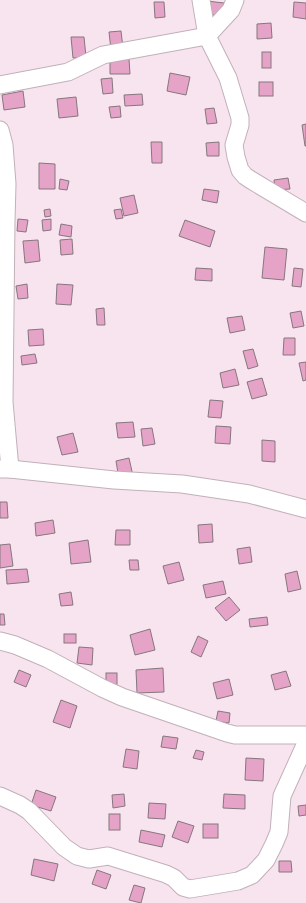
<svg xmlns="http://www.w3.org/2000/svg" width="306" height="903" font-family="'Roboto Condensed',sans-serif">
  <rect width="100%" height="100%" fill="#f7e4ee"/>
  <g fill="#e5a4c7" stroke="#87767e">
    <polygon points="207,1 224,3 222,16 205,14"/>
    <polygon points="154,2 164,2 165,17 155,18"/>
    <polygon points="294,2 306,3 306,19 293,17"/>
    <polygon points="271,23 272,38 257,39 257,24"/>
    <polygon points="121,31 123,48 111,50 109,32"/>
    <polygon points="71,37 84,37 86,57 73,58"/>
    <rect x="262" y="52" width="9" height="16"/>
    <polygon points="129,59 130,74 110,74 110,60"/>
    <polygon points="170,73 190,77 186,95 167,91"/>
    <polygon points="112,78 113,93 103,94 101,79"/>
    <rect x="259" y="82" width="14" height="14"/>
    <polygon points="23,91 25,107 4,110 2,95"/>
    <polygon points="142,94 143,105 125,106 124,95"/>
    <polygon points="76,97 78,116 59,118 57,99"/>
    <polygon points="120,106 121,117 111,118 109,107"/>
    <polygon points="214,108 217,123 207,124 205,109"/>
    <polygon points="306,124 306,146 305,146 302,125"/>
    <polygon points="151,142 162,142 162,163 152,163"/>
    <polygon points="219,142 219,156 207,156 206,143"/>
    <polygon points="39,163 55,164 55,189 39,189"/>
    <polygon points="288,178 290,189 275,190 274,180"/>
    <polygon points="60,179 69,181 67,190 59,189"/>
    <polygon points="204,189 219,191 217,203 202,200"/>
    <polygon points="134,195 138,213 124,216 120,198"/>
    <polygon points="50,209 51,216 45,217 44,210"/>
    <polygon points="121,209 123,218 116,219 114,210"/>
    <polygon points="18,219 28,220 26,232 17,231"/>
    <polygon points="51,219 51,230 43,231 42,220"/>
    <polygon points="185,220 215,231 210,247 179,236"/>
    <polygon points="61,224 72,226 71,237 59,235"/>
    <polygon points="72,239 73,254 61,255 60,240"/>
    <polygon points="38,240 40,261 25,263 23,241"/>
    <polygon points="265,247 287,249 284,280 262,278"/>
    <polygon points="196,268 212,269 212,281 195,280"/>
    <polygon points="294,268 303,269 301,287 292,286"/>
    <polygon points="27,284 28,298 18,299 16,286"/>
    <polygon points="57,284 73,285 71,305 56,304"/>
    <polygon points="104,308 105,325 97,325 96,309"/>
    <polygon points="301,311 304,326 293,328 290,313"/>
    <polygon points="242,316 245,330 230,333 227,318"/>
    <polygon points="43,329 44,345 29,346 28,330"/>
    <polygon points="284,338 295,338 295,355 283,355"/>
    <polygon points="253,349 258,366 248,369 243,351"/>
    <polygon points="35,354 37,363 22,365 21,356"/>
    <polygon points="306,362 306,380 303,381 299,363"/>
    <polygon points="235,369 239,385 223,388 220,373"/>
    <polygon points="262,378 267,395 252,399 247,382"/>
    <polygon points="210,400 223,401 221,418 208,417"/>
    <polygon points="133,422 135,437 118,438 116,423"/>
    <polygon points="216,426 231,427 230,444 215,443"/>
    <polygon points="152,428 155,444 143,446 141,429"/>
    <polygon points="73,433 78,452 62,455 57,437"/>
    <polygon points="262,440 275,441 275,462 262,461"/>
    <polygon points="129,458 133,476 119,479 116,461"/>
    <polygon points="0,502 7,502 8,518 0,518"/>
    <polygon points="53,520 55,533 36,536 35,523"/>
    <polygon points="212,524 213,542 199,543 198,525"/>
    <polygon points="116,530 130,530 130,545 115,545"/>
    <polygon points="88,540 91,562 71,564 69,543"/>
    <polygon points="10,544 13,566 0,568 0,545"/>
    <polygon points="250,547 252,562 239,564 237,549"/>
    <polygon points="129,560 138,560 139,570 130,570"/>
    <polygon points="179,562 184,580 168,584 163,566"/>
    <polygon points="27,569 29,582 7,584 6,570"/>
    <polygon points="297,571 301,589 288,592 285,574"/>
    <polygon points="223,581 226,594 206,598 203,585"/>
    <polygon points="71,592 73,605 61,606 59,594"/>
    <polygon points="229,597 240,610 226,621 215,608"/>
    <polygon points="0,614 4,614 5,625 0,625"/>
    <polygon points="267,617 268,625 250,627 249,619"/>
    <polygon points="150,629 155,650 135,655 130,635"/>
    <rect x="64" y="634" width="12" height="9"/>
    <polygon points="198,636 208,641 201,657 191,652"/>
    <polygon points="79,647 93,648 92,665 77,663"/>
    <polygon points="163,668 164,692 137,693 136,670"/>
    <polygon points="19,670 31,675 26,687 14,682"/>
    <polygon points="286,671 291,686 275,690 271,675"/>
    <rect x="106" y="673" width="11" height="15"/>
    <polygon points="229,679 233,695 217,699 213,683"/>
    <polygon points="61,700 77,706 70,728 53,722"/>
    <polygon points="218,711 230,713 229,723 216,721"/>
    <polygon points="163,736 178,738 176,749 161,747"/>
    <polygon points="126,749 139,751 137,769 123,767"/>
    <polygon points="196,750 204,752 202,760 193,758"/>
    <polygon points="246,758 264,759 263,781 245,780"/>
    <polygon points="36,790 56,797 51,811 31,805"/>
    <polygon points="124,794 125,806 113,808 112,795"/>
    <polygon points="224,794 245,795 245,809 223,808"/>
    <polygon points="149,803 166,804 165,819 148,818"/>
    <polygon points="306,805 306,815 299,816 298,806"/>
    <rect x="109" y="814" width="11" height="16"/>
    <polygon points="178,821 194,826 188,843 172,837"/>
    <rect x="203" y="824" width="15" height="14"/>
    <polygon points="141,830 165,835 162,847 139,842"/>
    <polygon points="34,859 58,864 54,881 31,875"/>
    <polygon points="279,861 291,861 292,872 279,872"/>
    <polygon points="97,870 111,875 106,889 92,884"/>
    <polygon points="134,885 145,888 141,903 129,900"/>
  </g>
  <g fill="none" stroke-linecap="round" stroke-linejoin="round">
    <g stroke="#c2b0b9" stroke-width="19">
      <g id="minor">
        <polyline points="201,0 207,36 228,78 240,118 240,125 234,145 236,157 240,170 245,176 251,180 306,213"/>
        <polyline points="0,85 68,72 103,55 207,36 231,10 235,0"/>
        <polyline points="0,130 4,145 7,184 6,221 4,402 10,469"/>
        <polyline points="0,469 10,469 114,480 182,484 249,494 306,509"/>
        <polyline points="0,641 15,645 48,659 102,688 122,697 227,733 235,735 306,735"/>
        <polyline points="0,796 20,805 29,811 64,847 77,856 89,859 108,856 166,874 174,878 183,887 190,889 238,881 252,875 266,860 274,844 279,832 282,796 306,743"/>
      </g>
    </g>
    <use href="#minor" stroke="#fff" stroke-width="17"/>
  </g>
</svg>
